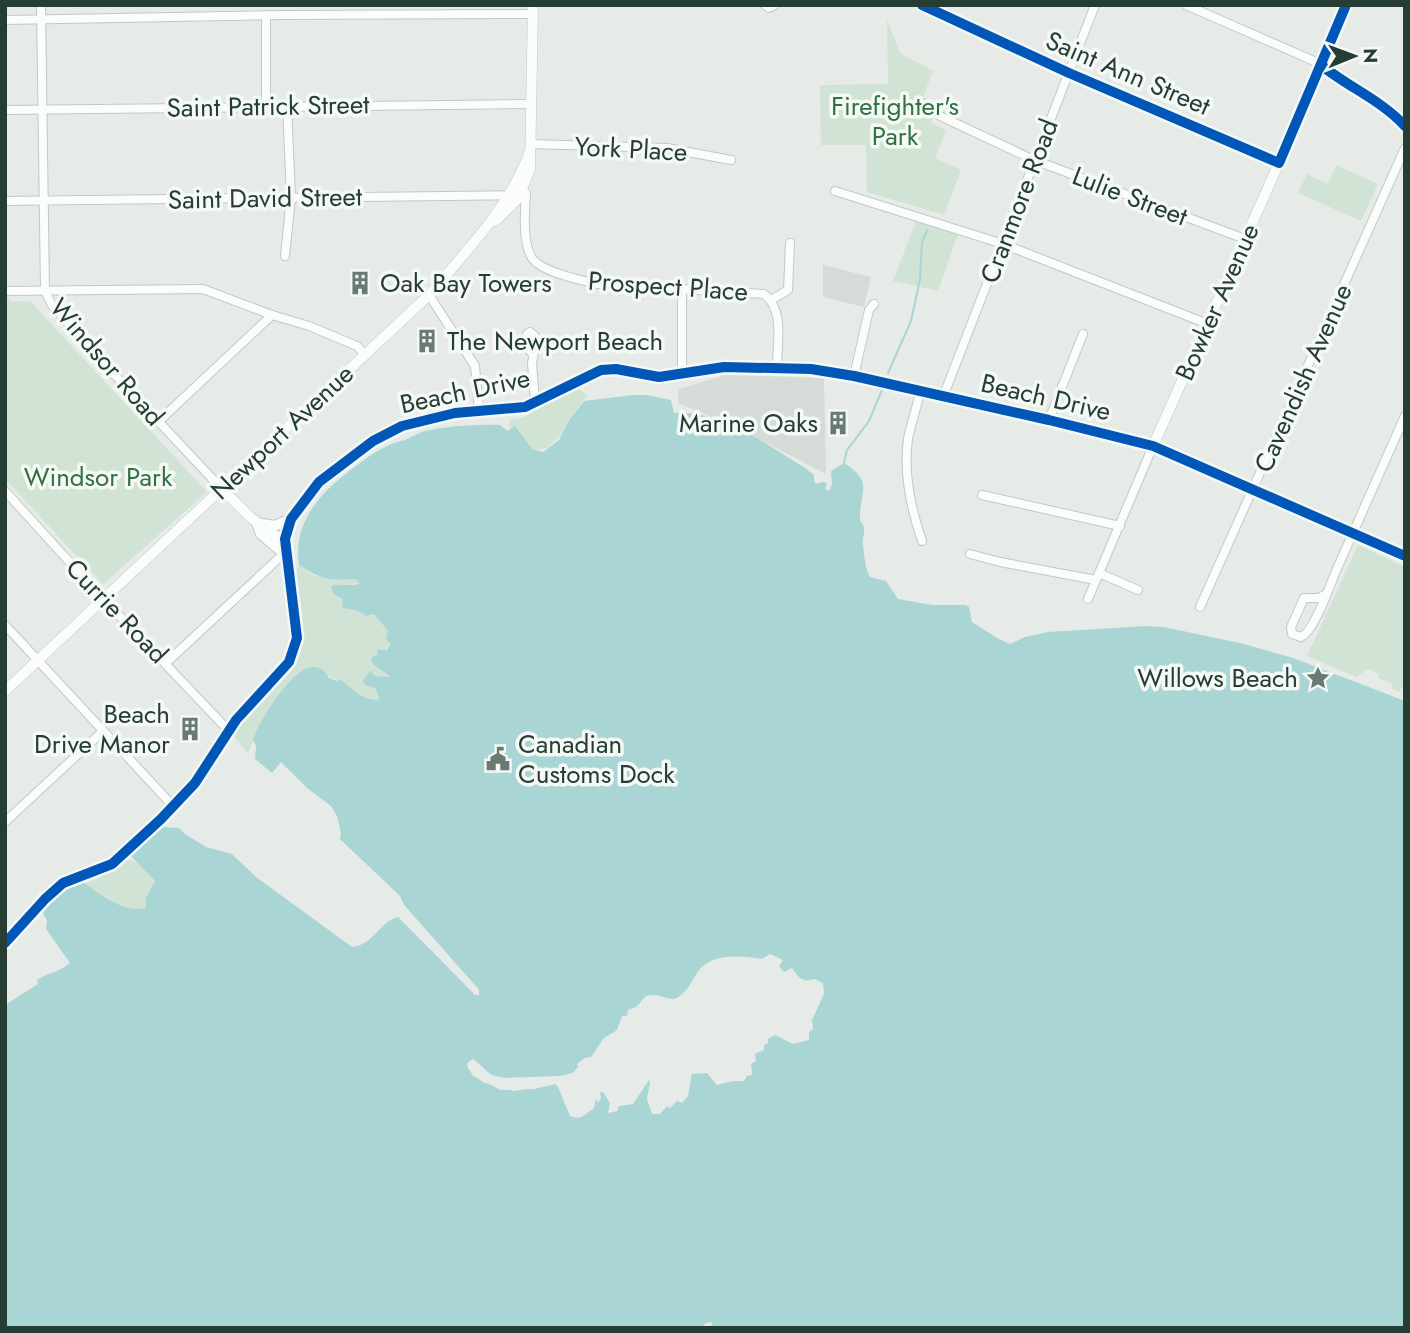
<svg xmlns="http://www.w3.org/2000/svg" width="1410" height="1333" font-family="Jost,sans-serif">
  <rect width="100%" height="100%" fill="#e6ebe8"/>
  <g fill="#d5dcd8">
    <polygon points="823,265 871,277 864,307 823,297"/>
    <polygon points="727,375 824,378 826,474 740,429 678,403 678,389"/>
  </g>
  <g fill="#d1e3d4">
    <polygon points="887,20 900,53 933,71 923,97 938,104 931,123 946,130 935,158 961,170 944,215 867,192 866,145 821,145 820,85 888,84"/>
    <polygon points="1336,165 1378,184 1361,221 1298,193 1307,174 1328,184"/>
    <polygon points="916,221 958,234 938,291 893,281"/>
    <polygon points="6,296 11,301 30,301 207,492 103,584 5,479"/>
    <polygon points="576,386 587,396 567,421 562,434 547,448 529,450 518,433 508,425 511,419 525,417"/>
    <polygon points="1358,545 1405,567 1405,689 1401,688 1400,692 1392,689 1393,684 1378,678 1379,674 1368,669 1356,677 1307,656"/>
    <path d="M299,565L314,576L356,579L360,584L331,586L342,597L348,610L358,611L366,616L374,614L388,631L386,638L390,643C386,651 378,655 373,664L391,677L376,676L372,672L377,694L379,697L378,700C362,700 352,690 340,680L338,681L313,667C283,674 258,727 248,754L231,733L299,656C308,629 299,597 296,570Z"/>
    <path d="M128,860L138,863L156,882L146,898L147,908C123,912 103,895 84,883L95,880Z"/>
  </g>
  <path fill="#aad5d5" fill-rule="evenodd" d="M633,395H647L671,400L674,413C722,410 766,444 805,468L814,475V481L816,484L822,482L827,483L825,489L829,491L832,484L831,471L844,463C874,482 860,490 860,517C860,524 862,521 864,527C865,533 862,539 863,544C864,555 865,568 870,577L886,581L898,599L932,605H966L969,607L972,622L997,638L1010,644L1025,637L1048,632L1146,626L1164,627L1244,644L1293,658L1405,701V1328H711L712,1323L709,1322L704,1324V1328H5V1005L38,984L37,980C44,974 58,973 70,963L46,929L47,921L42,911L64,890L81,881C100,893 122,913 146,908V898L155,881L130,855L160,827L179,828L185,834L206,847L232,854L256,877L352,947C373,946 380,920 399,917L475,995H478L479,990L404,905L400,896L340,839L341,834L337,816L331,806L307,788L281,762L272,773L255,759L256,746L253,740C259,721 308,637 329,678L338,681L340,679C352,689 362,700 378,700L379,697L375,688L367,686L362,682L370,671L376,676L391,677L373,664L371,660L373,656L378,655L377,650H387L390,644L386,638L388,631L374,614L366,616L358,611L343,608L342,598C334,596 333,593 331,586C340,584 352,586 360,584L356,579C332,581 319,579 299,565C292,519 325,488 360,463C373,453 388,444 401,441C407,440 416,434 425,431C449,426 475,424 500,425L507,431L515,426L532,449L543,452L559,440L569,420L584,401ZM770,954L783,960L779,966L784,972L792,968C799,978 802,983 815,979L823,983L824,994L812,1020L813,1029L809,1032V1040L793,1044L775,1035L768,1039V1043L764,1045V1050L755,1054L756,1061L751,1064L752,1075L747,1076L744,1081H734L717,1085L707,1073L692,1074L688,1096L682,1103L677,1101L669,1109L668,1105L660,1114H652L647,1099L650,1083L649,1080L633,1104L619,1106L617,1111L608,1113L610,1103L603,1092H600L601,1098L598,1103L596,1098L594,1108C585,1114 582,1121 570,1116L558,1087L555,1084L514,1091L482,1082L467,1066L468,1062L473,1059L491,1075L515,1080L560,1076L573,1073L578,1067L577,1064L585,1058L591,1057L604,1038L617,1030L622,1016H627L628,1010L636,1007L646,996C658,992 670,1002 677,998C688,991 691,982 697,973C711,952 742,956 762,959Z"/>
  <g fill="#e6ebe8">
    <polygon points="404,905 479,990 479,995 476,995 399,918 401,914 465,979 403,909"/>
    <polygon points="473,1059 491,1075 503,1078 560,1076 558,1080 503,1082 489,1078 474,1064 471,1064 476,1073 501,1087 514,1088 557,1082 555,1084 534,1089 501,1090 473,1076 467,1066"/>
  </g>
  <g fill="none" stroke-linecap="round" stroke-linejoin="round">
    <g stroke="#aad5d5" stroke-width="2">
      <polyline points="888,373 911,321 920,279 922,242 927,230"/>
      <polyline points="844,463 847,450 869,421 882,390"/>
    </g>
    <g stroke="#c3c8c5" stroke-width="10">
      <g id="minor">
        <polyline points="41,5 45,291 52,305 98,357 221,488"/>
        <polyline points="765,5 769,8 775,5"/>
        <polyline points="922,5 1069,73 1279,163"/>
        <polyline points="1186,5 1314,61 1392,113 1405,126"/>
        <polyline points="266,15 266,107"/>
        <polyline points="5,20 286,15 532,14"/>
        <polyline points="5,110 530,104"/>
        <polyline points="940,116 1034,160 1245,239"/>
        <polyline points="530,144 667,148 731,160"/>
        <polyline points="835,191 1003,244 1208,324"/>
        <path d="M526,193C525,211 522,242 532,258C541,272 581,280 597,284L764,294C785,310 777,343 777,367"/>
        <polyline points="5,201 525,195"/>
        <polyline points="285,256 291,197 287,106"/>
        <polyline points="682,290 682,375"/>
        <polyline points="5,291 203,289 272,315 309,326 357,346 365,355"/>
        <polyline points="429,295 475,366 479,410"/>
        <polyline points="771,300 788,290 790,243"/>
        <polyline points="533,354 527,348 527,334 530,332 534,335 535,347 532,363 535,402"/>
        <polyline points="854,376 869,310 874,304"/>
        <path d="M920,391C917,408 911,423 908,439C903,474 911,509 922,541"/>
        <polyline points="943,397 1095,5"/>
        <polyline points="1049,420 1083,334"/>
        <polyline points="158,422 272,315"/>
        <polyline points="5,491 95,590 228,730"/>
        <polyline points="982,495 1120,526"/>
        <polyline points="970,554 1000,562 1096,580"/>
        <polyline points="1099,573 1138,590"/>
        <path d="M1326,594L1319,598H1304L1291,627L1292,634L1301,637C1314,632 1330,585 1336,571L1405,416"/>
        <polyline points="1088,599 1153,446"/>
        <polyline points="1200,607 1405,148"/>
        <polyline points="5,625 173,806"/>
        <polyline points="166,663 279,558 286,555"/>
        <polyline points="5,822 103,731"/>
      </g>
    </g>
    <g stroke="#c3c8c5" stroke-width="11">
      <g id="tertiary">
        <polyline points="495,221 518,199 530,169 533,5"/>
        <polyline points="1153,446 1279,163 1346,5"/>
        <polyline points="221,488 250,517 285,543"/>
        <path d="M5,691L429,295C466,251 511,206 530,151"/>
      </g>
    </g>
    <g stroke="#c2c8c5" stroke-width="12">
      <g id="secondary">
        <polyline points="1343,11 1344,5"/>
        <polyline points="257,523 261,534 286,555"/>
        <polyline points="257,523 274,526 291,519"/>
        <polyline points="5,943 45,899 63,883 112,864 161,819 195,783 236,720 289,662 297,638 285,539 291,519 319,482 373,441 402,426 455,413 525,407 601,370 616,369 659,377 724,367 811,369 854,376 1049,420 1153,446 1405,556"/>
      </g>
    </g>
    <use href="#minor" stroke="#fbfcfc" stroke-width="8"/>
    <use href="#tertiary" stroke="#fbfcfc" stroke-width="10"/>
    <use href="#secondary" stroke="#fbfcfc" stroke-width="10"/>
    <g stroke="#f5f9f6" stroke-width="15">
      <g id="cycleway">
        <polyline points="922,5 1069,73 1279,163 1346,5"/>
        <path d="M1321,65C1348,87 1381,100 1405,126"/>
        <polyline points="5,943 45,899 63,883 112,864 161,819 195,783 236,720 289,662 297,638 285,539 291,519 319,482 373,441 402,426 455,413 525,407 601,370 616,369 659,377 724,367 811,369 854,376 1049,420 1153,446 1405,556"/>
      </g>
    </g>
    <use href="#cycleway" stroke="#0057b8" stroke-width="10"/>
  </g>
  <defs>
    <g id="building-bare" transform="scale(1.89)"><path d="M-4-6H4V6H1V3H-1V6H-4ZM-2.5-4.3h1.7v1.8h-1.7ZM.8-4.3h1.7v1.8H.8ZM-2.5-1h1.7V.8h-1.7ZM.8-1h1.7V.8H.8Z" fill="#697a72" stroke="#f5f9f6" stroke-width="2.5" paint-order="stroke"/></g>
    <g id="sight-bare" transform="scale(1.89)"><path d="M0-6L1.8-2.2L6-1.7L2.9 1.2L3.7 5.4L0 3.3L-3.7 5.4L-2.9 1.2L-6-1.7L-1.8-2.2Z" fill="#697a72" stroke="#f5f9f6" stroke-width="2.5" paint-order="stroke"/></g>
    <g id="civic-bare" transform="scale(1.89)"><path d="M-.6-6.5H3V-4.5H.6V-3L4-1V1h2V6H-6V1h2V-1L-.6-3ZM-1.2 2.5V6h2.4V2.5Z" fill="#697a72" stroke="#f5f9f6" stroke-width="2.5" paint-order="stroke"/></g>
  </defs>
  <g fill-rule="evenodd">
    <use href="#building-bare" x="360" y="283"/>
    <use href="#building-bare" x="427" y="341"/>
    <use href="#building-bare" x="838" y="423"/>
    <use href="#sight-bare" x="1318" y="678"/>
    <use href="#building-bare" x="190" y="729"/>
    <use href="#civic-bare" x="498" y="759"/>
  </g>
  <g text-anchor="middle" dominant-baseline="central" stroke-width="7" stroke-linejoin="round" paint-order="stroke">
    <g font-size="26" fill="#253d33" stroke="#f5f9f6">
      <text transform="translate(1128 73) rotate(23)">Saint Ann Street</text>
      <text transform="translate(268 106) rotate(-1)">Saint Patrick Street</text>
      <text transform="translate(631 149) rotate(3)">York Place</text>
      <text transform="translate(1130 196) rotate(21)">Lulie Street</text>
      <text transform="translate(265 198) rotate(-1)">Saint David Street</text>
      <text transform="translate(1019 201) rotate(-69)">Cranmore Road</text>
      <text transform="translate(668 286) rotate(4)">Prospect Place</text>
      <text transform="translate(1217 302) rotate(-66)">Bowker Avenue</text>
      <text transform="translate(107 362) rotate(49)">Windsor Road</text>
      <text transform="translate(1303 378) rotate(-66)">Cavendish Avenue</text>
      <text transform="translate(465 391) rotate(-12)">Beach Drive</text>
      <text transform="translate(1046 397) rotate(13)">Beach Drive</text>
      <text transform="translate(282 432) rotate(-43)">Newport Avenue</text>
      <text transform="translate(117 611) rotate(46)">Currie Road</text>
    </g>
    <g font-size="26" fill="#327142" stroke="#f5f9f6">
      <text x="895" y="106">Firefighter's<tspan x="895" dy="30">Park</tspan></text>
      <text x="98" y="477">Windsor Park</text>
    </g>
    <g font-size="26" fill="#253d33" stroke="#f5f9f6" text-anchor="start">
      <text x="380" y="283">Oak Bay Towers</text>
      <text x="447" y="341">The Newport Beach</text>
      <text x="818" y="423" text-anchor="end">Marine Oaks</text>
      <text x="1298" y="678" text-anchor="end">Willows Beach</text>
      <text x="170" y="714" text-anchor="end">Beach<tspan x="170" dy="30">Drive Manor</tspan></text>
      <text x="518" y="744">Canadian<tspan x="518" dy="30">Customs Dock</tspan></text>
    </g>
  </g>
  <rect width="1410" height="1333" fill="none" stroke="#253d33" stroke-width="14"/>
  <g transform="translate(1354 56) rotate(89)" stroke="#f5f9f6" stroke-width="5" paint-order="stroke">
  <path d="M0-5L12 26L0 18L-12 26Z" fill="#253d33"/>
  <text y="-10" font-size="19" font-weight="bold" text-anchor="middle" fill="#253d33">N</text>
  </g>
</svg>
